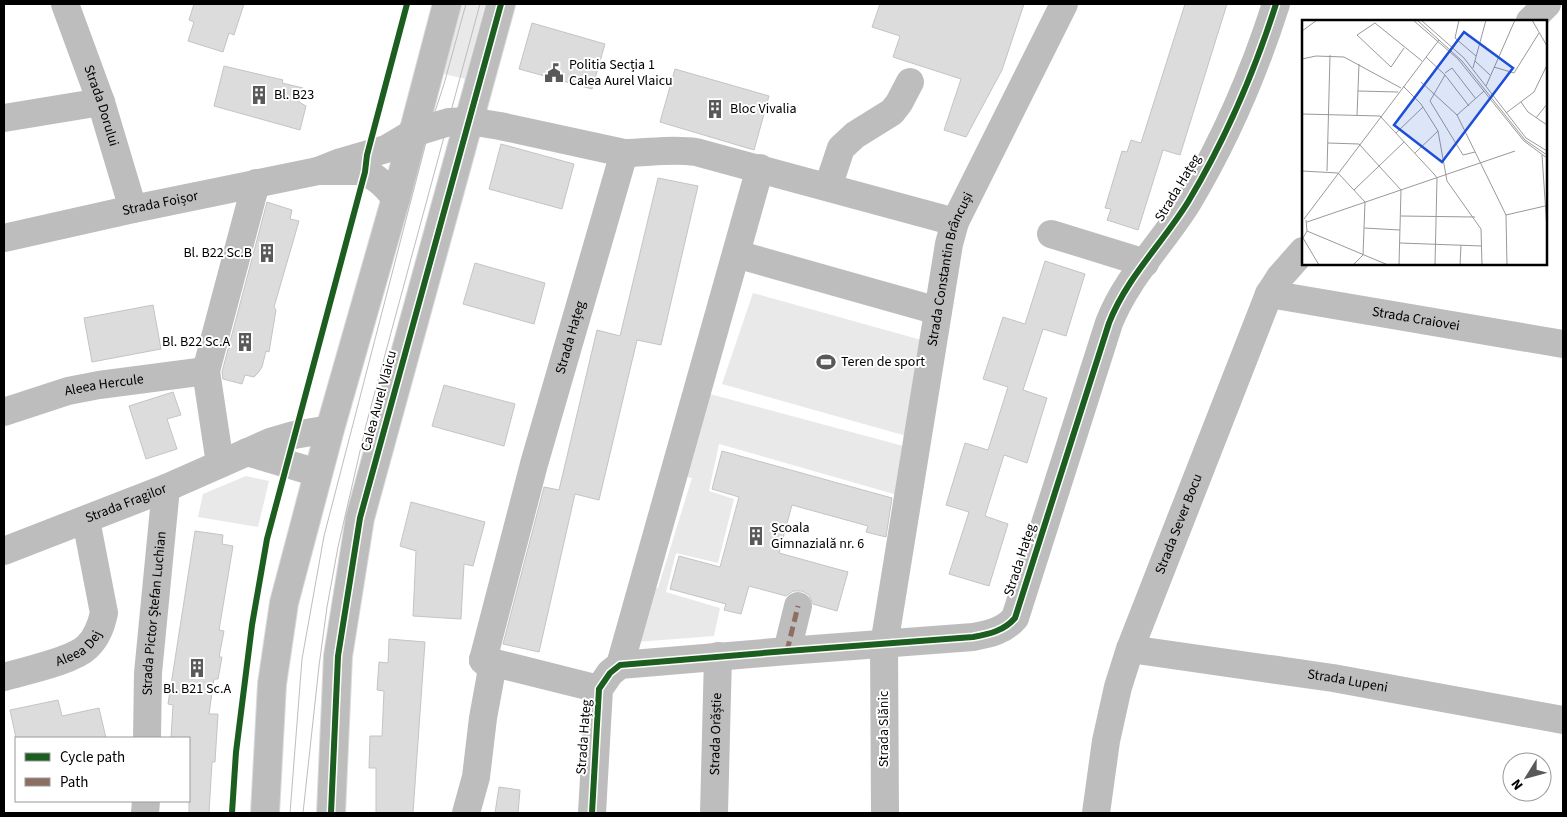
<svg xmlns="http://www.w3.org/2000/svg" width="1567" height="817" font-family="'Source Sans 3',sans-serif">
  <rect width="100%" height="100%" fill="#fff"/>
  <g fill="#e9e9e9">
    <polygon points="459,4 485,4 465,79 440,73"/>
    <polygon points="753,293 925,341 910,437 722,384"/>
    <polygon points="706,393 907,447 901,496 719,444 709,491 734,499 718,563 676,553 666,592 720,608 714,636 636,642 651,587 658,588 692,478 683,476"/>
    <polygon points="246,476 269,481 258,527 198,517 203,494"/>
  </g>
  <g fill="#dcdcdc" stroke="#c4c4c4">
    <polygon points="194,4 244,4 234,35 229,33 223,52 188,41 194,22 189,20"/>
    <polygon points="880,4 1024,4 1002,70 966,137 944,130 961,79 893,57 900,36 872,27"/>
    <polygon points="1185,4 1227,4 1180,155 1163,150 1138,230 1107,220 1111,209 1105,208 1122,151 1127,152 1131,140 1141,143"/>
    <polygon points="532,23 605,44 592,89 519,69"/>
    <polygon points="224,66 283,80 282,83 303,88 299,102 306,106 300,130 214,106"/>
    <polygon points="675,69 769,96 754,150 660,122"/>
    <polygon points="501,144 574,164 562,209 489,189"/>
    <polygon points="658,178 698,186 661,345 637,340 599,500 575,494 539,652 503,644 544,487 559,490 597,330 620,336"/>
    <polygon points="267,202 292,210 290,219 299,221 274,307 276,310 269,352 266,351 262,367 258,373 254,377 245,375 242,384 223,379 222,372"/>
    <polygon points="1045,261 1085,274 1066,336 1043,329 1023,390 1047,398 1027,463 1004,455 985,516 1008,524 989,586 949,574 969,512 946,505 965,443 988,450 1008,387 983,379 1003,317 1025,324"/>
    <polygon points="475,263 545,283 534,324 463,304"/>
    <polygon points="153,305 161,349 92,362 84,318"/>
    <polygon points="444,385 515,404 504,446 432,426"/>
    <polygon points="173,392 181,415 167,419 177,449 146,459 129,406"/>
    <polygon points="722,451 892,498 886,537 866,532 868,526 792,505 779,553 848,572 837,611 813,604 809,595 802,591 793,591 786,596 749,586 741,614 724,610 726,604 670,589 679,556 720,567 739,497 712,489"/>
    <polygon points="411,502 485,522 473,566 464,564 461,619 413,616 416,551 400,546"/>
    <polygon points="195,531 223,535 222,544 233,546 219,630 224,631 219,657 222,657 218,679 214,679 209,714 218,714 215,762 212,762 209,813 189,813 189,738 171,738 173,705 168,704"/>
    <polygon points="389,639 425,642 413,813 376,813 376,768 369,768 370,736 382,736 384,691 377,690 379,662 388,663"/>
    <polygon points="58,700 62,716 99,708 106,738 16,738 10,710"/>
    <polygon points="499,787 520,790 518,813 495,813"/>
  </g>
  <g fill="none" stroke-linecap="round" stroke-linejoin="round">
    <g stroke="#dbdbdb" stroke-width="30">
      <g id="major">
        <polyline points="265,813 272,684 284,603 330,429 396,198 447,4"/>
        <polyline points="331,813 338,656 360,518 501,4"/>
      </g>
    </g>
    <g stroke="#bdbdbd" stroke-width="28">
      <path id="s1" d="M65,4L101,102L133,209"/>
      <polyline points="1530,21 1547,4"/>
      <polyline points="4,118 101,102"/>
      <path d="M318,171L338,163L386,149L413,133L449,122L469,121L500,126L624,153C648,153 672,148 696,152L955,222"/>
      <polyline points="828,187 841,148 855,135 892,112 899,103 910,82"/>
      <polyline points="1051,234 1145,263"/>
      <path id="s2" d="M4,238L133,209L318,171H362C377,176 386,187 396,198"/>
      <polyline points="736,254 938,311"/>
      <path id="s3" d="M1269,294L1563,344"/>
      <path id="s4" d="M4,412L68,391L99,385L206,371"/>
      <polyline points="247,452 318,473"/>
      <polyline points="220,464 206,371 256,183"/>
      <path id="s5" d="M4,551L166,488L270,442L294,435L330,429"/>
      <path id="s6" d="M1130,649L1333,678L1563,720"/>
      <polyline points="787,651 798,606"/>
      <path id="s7" d="M483,660L534,464L624,153"/>
      <polyline points="483,660 599,689"/>
      <polyline points="620,665 760,168"/>
      <path id="s8" d="M4,677C24,671 73,661 87,647C97,638 101,626 104,613L86,520"/>
      <path id="s9" d="M147,738L148,673L166,488"/>
      <polyline points="145,813 146,801"/>
      <polyline points="466,813 476,777 483,718 492,669 483,660"/>
      <path d="M592,813L599,689L610,673L620,665L787,651L973,637C989,634 1004,631 1015,618L1109,323C1127,277 1162,244 1188,202C1225,140 1254,73 1276,4"/>
      <path id="s10" d="M714,813L718,656"/>
      <path id="s11" d="M885,813L884,645L949,244L955,222L1064,4"/>
      <path id="s12" d="M1096,813L1106,741L1118,687L1130,649L1269,294L1280,277L1303,251"/>
    </g>
    <use href="#major" stroke="#bdbdbd" stroke-width="28"/>
    <g stroke="#bdbdbd" stroke-width="1">
      <polyline points="290,813 302,659 324,536 430,127 444,84 466,4"/>
      <polyline points="303,813 319,666 327,607 338,547 366,425 480,4"/>
    </g>
    <polyline stroke="#8d6e63" stroke-width="5" stroke-dasharray="10 5" stroke-linecap="butt" points="787,651 798,606"/>
    <g stroke="#fff" stroke-width="9">
      <g id="cycleway">
        <polyline points="232,813 236,752 252,625 267,539 365,172 367,155 407,4"/>
        <polyline points="331,813 338,656 360,518 501,4"/>
        <path d="M592,813L599,689L610,673L620,665L787,651L973,637C989,634 1004,631 1015,618L1109,323C1127,277 1162,244 1188,202C1225,140 1254,73 1276,4"/>
      </g>
    </g>
    <use href="#cycleway" stroke="#1b5e20" stroke-width="6"/>
  </g>
  <defs>
    <g id="civic-bare" transform="scale(1.5)"><path d="M-.6-6.5H3V-4.5H.6V-3L4-1V1h2V6H-6V1h2V-1L-.6-3ZM-1.2 2.5V6h2.4V2.5Z" fill="#595959" stroke="#fff" stroke-width="2.5" paint-order="stroke"/></g>
    <g id="building-bare" transform="scale(1.5)"><path d="M-4-6H4V6H1V3H-1V6H-4ZM-2.5-4.3h1.7v1.8h-1.7ZM.8-4.3h1.7v1.8H.8ZM-2.5-1h1.7V.8h-1.7ZM.8-1h1.7V.8H.8Z" fill="#595959" stroke="#fff" stroke-width="2.5" paint-order="stroke"/></g>
    <g id="stadium-bare" transform="scale(1.5)"><path d="M0-5a6.5 5 0 1 0 0 10a6.5 5 0 1 0 0-10ZM-3.5-1.8h7v3.6h-7Z" fill="#595959" stroke="#fff" stroke-width="2.5" paint-order="stroke"/></g>
  </defs>
  <g fill-rule="evenodd">
    <use href="#civic-bare" x="554" y="73"/>
    <use href="#building-bare" x="259" y="95"/>
    <use href="#building-bare" x="715" y="109"/>
    <use href="#building-bare" x="267" y="253"/>
    <use href="#building-bare" x="245" y="342"/>
    <use href="#stadium-bare" x="826" y="362"/>
    <use href="#building-bare" x="756" y="536"/>
    <use href="#building-bare" x="197" y="668"/>
  </g>
  <g text-anchor="middle" dominant-baseline="central" stroke-width="4" stroke-linejoin="round" paint-order="stroke">
    <g font-size="14" fill="#000" stroke="#fff" text-anchor="start">
      <text x="569" y="65">Politia Secția 1<tspan x="569" dy="16">Calea Aurel Vlaicu</tspan></text>
      <text x="274" y="95">Bl. B23</text>
      <text x="730" y="109">Bloc Vivalia</text>
      <text x="252" y="253" text-anchor="end">Bl. B22 Sc.B</text>
      <text x="230" y="342" text-anchor="end">Bl. B22 Sc.A</text>
      <text x="841" y="362">Teren de sport</text>
      <text x="771" y="528">Școala<tspan x="771" dy="16">Gimnazială nr. 6</tspan></text>
      <text x="197" y="689" text-anchor="middle">Bl. B21 Sc.A</text>
    </g>
    <g font-size="14" fill="#000" stroke="#fff">
      <text stroke="none"><textPath href="#s1" startOffset="108">Strada Dorului</textPath></text>
      <text transform="translate(1178 188) rotate(-59)">Strada Hațeg</text>
      <text stroke="none"><textPath href="#s2" startOffset="160">Strada Foișor</textPath></text>
      <text stroke="none"><textPath href="#s11" startOffset="550">Strada Constantin Brâncuși</textPath></text>
      <text stroke="none"><textPath href="#s3" startOffset="149">Strada Craiovei</textPath></text>
      <text stroke="none"><textPath href="#s7" startOffset="334">Strada Hațeg</textPath></text>
      <text stroke="none"><textPath href="#s4" startOffset="104">Aleea Hercule</textPath></text>
      <text transform="translate(379 401) rotate(-75)">Calea Aurel Vlaicu</text>
      <text stroke="none"><textPath href="#s5" startOffset="131">Strada Fragilor</textPath></text>
      <text stroke="none"><textPath href="#s12" startOffset="302">Strada Sever Bocu</textPath></text>
      <text transform="translate(1020 560) rotate(-72)">Strada Hațeg</text>
      <text stroke="none"><textPath href="#s9" startOffset="125">Strada Pictor Ștefan Luchian</textPath></text>
      <text stroke="none"><textPath href="#s8" startOffset="81">Aleea Dej</textPath></text>
      <text stroke="none"><textPath href="#s6" startOffset="220">Strada Lupeni</textPath></text>
      <text transform="translate(884 729) rotate(-90)">Strada Slănic</text>
      <text stroke="none"><textPath href="#s10" startOffset="79">Strada Orăștie</textPath></text>
      <text transform="translate(584 737) rotate(-86)">Strada Hațeg</text>
    </g>
  </g>
  <g transform="translate(1302 20)">
    <rect width="245" height="245" fill="#fff"/>
    <path fill="none" stroke="#999" stroke-width="1" d="M111,0L156,39L222,121L245,138M115,0L160,41L223,120L245,135M119,0L162,38L224,118L245,131M157,0L153,18L174,36M230,0L245,26M0,11L15,0M102,28L89,47L55,15L73,3L120,41M124,37L143,55L128,81L161,135L173,132M0,39L14,36L42,37L99,68M173,41L188,55M192,47L212,53L237,13M171,48L184,0M143,53L150,48L174,79M143,55L167,86M119,62L155,95L204,195L205,245M101,66L119,84L136,111L145,161L179,209L180,245M184,66L213,0M56,71L96,72M219,82L226,92L245,105M204,93L232,72L245,45M0,94L78,96L132,154L135,158L133,245M55,95L57,44M155,95L182,71M234,98L245,84M94,113L121,87M26,123L57,124L99,170L97,245M113,133L136,111M240,135L245,209M0,151L36,153L63,182L61,235L51,245M25,151L28,35M52,170L102,122M204,195L243,186M99,196L173,197M2,199L137,20M5,202L213,131M62,208L98,210M5,211L86,245M1,218L17,245M1,218L5,211L4,200M98,223L180,226M158,245L159,225"/>
    <path fill="#1d4ed8" fill-opacity="0.15" stroke="#1d4ed8" stroke-width="2.5" d="M162,12L211,48L140,142L92,105Z"/>
    <rect width="245" height="245" fill="none" stroke="#000" stroke-width="2.5"/>
  </g>
  <rect width="1567" height="817" fill="none" stroke="#000000" stroke-width="10"/>
  <rect x="15" y="737" width="175" height="65" fill="#ffffff" stroke="#999999"/>
  <rect x="25" y="753" width="25" height="8" fill="#1b5e20" stroke="#999999"/>
  <text x="60" y="762" font-size="15" fill="#000000">Cycle path</text>
  <rect x="25" y="778" width="25" height="8" fill="#8d6e63" stroke="#999999"/>
  <text x="60" y="787" font-size="15" fill="#000000">Path</text>
  <g transform="translate(1527 777) rotate(233)"><circle r="24" fill="#ffffff" stroke="#999999"/>
  <path d="M0-4L9 19L0 12L-9 19Z" fill="#595959"/>
  <text y="-8" font-size="14" font-weight="bold" text-anchor="middle" fill="#000000">N</text>
  </g>
</svg>
